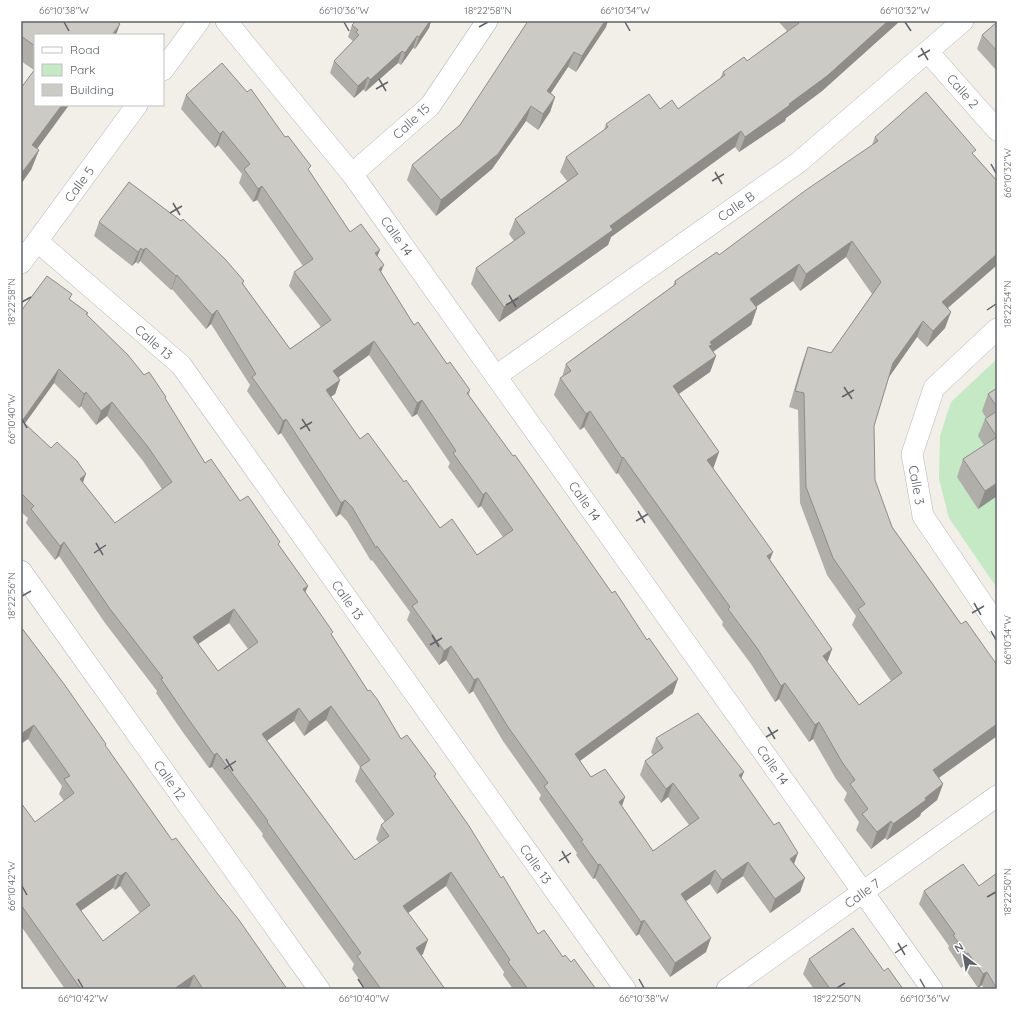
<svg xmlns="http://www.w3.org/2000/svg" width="1018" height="1010" font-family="Quicksand,sans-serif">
  <rect width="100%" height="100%" fill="#f1efe8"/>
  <polygon fill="#c5e8c5" points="997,359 997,588 949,518 939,479 940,436 951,402"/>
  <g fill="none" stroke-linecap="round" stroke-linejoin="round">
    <g stroke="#b5b8bc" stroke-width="22">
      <g id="minor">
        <polyline points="226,21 352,174 932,989"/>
        <polyline points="928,52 997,130"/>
        <polyline points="163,70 199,21"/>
        <polyline points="352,174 430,106 487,21"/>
        <polyline points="37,241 181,365 625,989"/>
        <polyline points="21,263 137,105"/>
        <polyline points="997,329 934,388 912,454 923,516 997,625"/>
        <polyline points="496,376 799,162 963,21"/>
        <polyline points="21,571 319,989"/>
        <polyline points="727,989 997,796"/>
      </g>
    </g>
    <use href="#minor" stroke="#fff" stroke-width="21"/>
  </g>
  <g fill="#afaea9" fill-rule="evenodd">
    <polygon points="21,21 35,35 35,105 69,105 37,149 39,150 31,170 34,70 21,61"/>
    <polygon points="356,21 431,21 429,28 415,49 413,48 401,65 398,63 365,92 364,89 354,98 330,73 334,61 353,41 348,37 352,25"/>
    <polygon points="778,21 900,21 822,91 786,118 785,121 739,152 735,147 611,237 608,245 499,322 471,284 476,268 514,241 509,234 515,219 567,181 560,172 566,157 604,130 606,124 660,109 678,109 720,79 723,72 747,61 787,31"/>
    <polygon points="997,22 997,71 977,49 982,35"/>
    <polygon points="606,27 576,72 568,67 551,93 555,97 550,112 538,130 526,121 492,169 436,216 407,180 412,165"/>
    <path d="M186,95L309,171L350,232L380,250L377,256L381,272L414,325L470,390L469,395L673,693L580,761L591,777L625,797L622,806L653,851L689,825L668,797L661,803L640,775L645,761L653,755L651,752L656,738L741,778L794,864L805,878L800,892L770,913L743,876L717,894L710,884L686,901L706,952L670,977L639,934L636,936L595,878L593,879L576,855L577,853L539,799L541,795L503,741L473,691L469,694L446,660L439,665L407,620L410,612L372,560L371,561L347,521L340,514L336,517L281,433L278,435L247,391L250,385L211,324L206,329L172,289L171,290L140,261L138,264L136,262L132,266L94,236L99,222L244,281L243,284L290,349L321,327L289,286L294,272L303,266L257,200L253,202L239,183L242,174L218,145L215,148L181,109ZM369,355L412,417L417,414L450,463L448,467L478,508L481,506L503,537L477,555L440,528L404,482L360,439L330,397L335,394L340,380L338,377Z"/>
    <path d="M875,137L974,155L997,181V265L948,308L945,328L927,347L917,337L889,377L874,426L875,480L892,527L961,624L997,665V736L939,778L943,784L937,800L921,813L920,816L887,840L885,838L871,849L856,830L859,822L844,800L847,793L836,779L813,739L809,742L779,699L775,702L751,664L722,625L723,622L618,473L616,474L584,427L580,430L554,395L560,378L562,377L566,364L673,286L675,281L719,255L872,145ZM846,257L872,294L831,353L808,347L802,363L789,407L798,410L800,503L827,575L856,616L852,625L891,681L859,705L827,662L832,649L770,560L713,468L719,452L679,394L710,372L716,356L713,352L751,325L757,308L756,307L793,281L800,291Z"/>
    <path d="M70,300L88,313L87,315L144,375L165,399L205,463L240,501L279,546L308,586L305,592L332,635L368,691L401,739L436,774L435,778L501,878L538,934L563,957L571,962L596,989H513L503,975L504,972L446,886L408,913L423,954L421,955L445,989H366L352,969L354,964L262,836L263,834L212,767L209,768L182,731L156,693L157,691L105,623L59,556L55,560L26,523L28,518L21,512V311ZM54,383L79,408L81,406L96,425L107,416L143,461L162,489L115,523L83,483L24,424ZM229,623L248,649L218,671L198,644ZM326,720L360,767L355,781L385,822L381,825L376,839L379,843L355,860L267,740L294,721L304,736Z"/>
    <polygon points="997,388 997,496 978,509 957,477 963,459 984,445 978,436 985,419 986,418 982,411 988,394"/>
    <path d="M21,627L172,840L287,989H65L21,926V803L35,822L64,801L59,794L62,786L28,739ZM120,886L140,913L103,941L81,911L113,888L115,890Z"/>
    <polygon points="963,864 997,989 984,989 982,985 978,988 963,966 961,968 948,948 949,946 919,904 924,891"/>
    <polygon points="809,959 884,971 903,989 814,989 803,974"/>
  </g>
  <g fill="#8f8d8a">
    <polygon points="430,21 431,21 429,28 415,49 419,37"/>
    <polygon points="605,21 608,21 606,27 576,72 582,56"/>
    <polygon points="888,21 900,21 822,91 786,118 785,121 739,152 745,137 789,104"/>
    <polygon points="120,24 116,35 112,35"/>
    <polygon points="417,36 413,48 401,65 405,53"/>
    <polygon points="402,51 398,63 365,92 370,80"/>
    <polygon points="574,52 568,67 542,106 547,91"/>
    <polygon points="368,77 364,89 354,98 358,86"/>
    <polygon points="555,97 550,112 538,130 543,114"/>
    <polygon points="62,105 69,105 25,165 32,145"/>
    <polygon points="531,106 526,121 492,169 436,216 441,200"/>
    <polygon points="223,131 218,145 215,148 220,134"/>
    <polygon points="741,131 735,147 611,237 608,245 499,322 504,307 610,226"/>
    <polygon points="39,150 31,170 21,184 21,174"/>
    <polygon points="262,186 257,200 253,202 258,189"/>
    <polygon points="852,241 846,257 800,291 806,274"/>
    <polygon points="141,248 136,262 132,266 138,252"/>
    <polygon points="146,248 140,261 138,264 143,250"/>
    <polygon points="380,250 374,264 375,253"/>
    <polygon points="997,254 997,265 936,318 942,302"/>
    <polygon points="799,264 793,281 744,315 750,299"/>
    <polygon points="384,265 378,279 379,269"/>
    <polygon points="177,275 172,289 171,290 176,276"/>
    <polygon points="757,308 751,325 708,355 710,342"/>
    <polygon points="217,310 211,324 206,329 212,315"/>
    <polygon points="951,312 945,328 927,347 933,331"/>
    <polygon points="923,321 917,337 887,380 893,363"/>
    <polygon points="374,341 369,355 328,385 333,371"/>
    <polygon points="716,356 710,372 667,402 673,386"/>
    <polygon points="59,369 54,383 21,429 22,421"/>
    <polygon points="340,380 335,394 321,404 326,390"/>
    <polygon points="86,392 81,406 79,408 84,394"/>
    <polygon points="422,400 417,414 412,417 417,403"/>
    <polygon points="112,402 107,416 96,425 101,411"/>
    <polygon points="590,411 584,427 580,430 586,414"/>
    <polygon points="286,419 281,433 278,435 283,421"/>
    <polygon points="719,452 713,469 707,460"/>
    <polygon points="623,457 618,473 616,474 622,458"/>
    <polygon points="86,474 81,488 80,479"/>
    <polygon points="997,483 997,496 978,509 985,491"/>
    <polygon points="486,492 481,506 478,508 483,495"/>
    <polygon points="345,500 340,514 336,517 341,503"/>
    <polygon points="64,542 59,556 55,560 60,546"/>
    <polygon points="773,552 767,568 767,556"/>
    <polygon points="308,586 302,600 303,589"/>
    <polygon points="234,609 229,623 188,651 193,637"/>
    <polygon points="451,646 446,660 439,665 444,651"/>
    <polygon points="832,649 826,666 823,656"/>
    <polygon points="478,678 473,691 469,694 474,680"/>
    <polygon points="678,679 673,693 570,768 575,754"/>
    <polygon points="785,683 779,699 775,702 781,686"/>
    <polygon points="331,706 326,720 304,736 309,722"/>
    <polygon points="299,708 294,721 257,748 262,734"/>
    <polygon points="819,722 813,739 809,742 815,725"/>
    <polygon points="997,724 997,736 927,786 933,770"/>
    <polygon points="34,725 28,739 21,744 21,734"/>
    <polygon points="217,753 212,767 209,768 214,755"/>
    <polygon points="744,772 738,786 739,775"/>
    <polygon points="673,783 668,797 661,803 666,789"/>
    <polygon points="943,784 937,800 921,813 920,816 887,840 893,824"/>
    <polygon points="625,797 620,811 619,802"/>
    <polygon points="891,821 885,838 871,849 877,832"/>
    <polygon points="798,853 793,867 790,859"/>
    <polygon points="748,862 743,876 717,894 722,880"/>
    <polygon points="600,864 595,878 593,879 598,865"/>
    <polygon points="715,870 710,884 676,908 681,894"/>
    <polygon points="126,872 120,886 115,890 120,876"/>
    <polygon points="451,872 446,886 398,920 403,906"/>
    <polygon points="118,874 113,888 70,918 76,904"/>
    <polygon points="805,878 800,892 770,913 775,899"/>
    <polygon points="644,920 639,934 636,936 641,922"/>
    <polygon points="711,938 706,952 670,977 675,963"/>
    <polygon points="428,940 423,954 411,962 416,948"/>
    <polygon points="968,953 963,966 961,968 966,954"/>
    <polygon points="987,972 982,985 978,988 983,974"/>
    <polygon points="194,975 189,989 174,989"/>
  </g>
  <g fill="#cccac5" stroke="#8f8d8a" fill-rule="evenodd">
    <polygon points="21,21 116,21 120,24 112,35 35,35 35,46 21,36"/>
    <polygon points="356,21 430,21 419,37 417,36 405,53 402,51 370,80 368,77 358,86 334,61 359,35 356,32 358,30 352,25"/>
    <polygon points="528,21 605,21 582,56 574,52 547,91 555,97 543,114 531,106 498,154 441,200 412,165 460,125"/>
    <polygon points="797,21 888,21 827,76 789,104 790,105 745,137 741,131 610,226 613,230 504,307 476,268 525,233 515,219 578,174 566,157 608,127 606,124 649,94 660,109 672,100 678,109 725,75 723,72 744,57 747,61 799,23"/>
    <polygon points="997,22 997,51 982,35"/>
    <path d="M222,63L247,92L251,89L285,137L288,136L311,166L308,169L350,232L361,224L380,250L375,253L384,265L379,269L414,325L418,322L447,364L450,362L470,390L467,393L513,456L515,455L612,593L615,591L647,640L649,638L678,679L575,754L591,777L605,769L625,797L619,802L653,851L699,818L673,783L666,789L645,761L663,748L656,738L698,713L744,772L739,775L774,825L779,822L798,853L790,859L805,878L775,899L748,862L722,880L715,870L681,894L711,938L675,963L644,920L641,922L600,864L598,865L581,841L583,840L544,786L548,783L508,727L478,678L474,680L451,646L444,651L412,606L418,602L377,546L376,548L352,507L345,500L341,503L286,419L283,421L252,377L256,374L217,310L212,315L177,275L176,276L146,248L143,250L141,248L138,252L99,222L129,182L181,221L183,219L225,259L244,281L242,283L290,349L331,320L294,272L313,259L262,186L258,189L244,169L250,164L223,131L220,134L186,95ZM374,341L417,403L422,400L456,451L453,453L483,495L486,492L513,530L477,555L452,519L440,528L406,480L404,482L368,433L360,439L326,390L340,380L333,371Z"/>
    <polygon points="35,69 35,105 62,105 32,145 39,150 21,174 21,88"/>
    <path d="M926,92L976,150L972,153L997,181V254L942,302L951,312L933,331L923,321L893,363L874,426L875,480L892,527L961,624L966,621L997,665V724L933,770L943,784L925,798L926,800L893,824L891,821L877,832L862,814L868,809L850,784L855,780L842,762L819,722L815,725L785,683L781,686L757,648L728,609L730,607L623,457L622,458L590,411L586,414L560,378L571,371L566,364L676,284L675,281L717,252L719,255L806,190L878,141L875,137ZM852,241L881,282L831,353L808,347L795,391L804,393L806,487L833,558L865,604L858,609L902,673L859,705L823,656L832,649L767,556L773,552L707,460L719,452L673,386L716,356L709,346L712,345L710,342L757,308L750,299L799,264L806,274Z"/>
    <path d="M47,276L72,294L69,299L88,313L86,314L128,355L144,375L149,372L166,397L165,398L205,463L211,459L240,501L248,496L280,542L278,544L308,586L303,589L333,632L331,634L368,691L370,690L377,699L401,739L407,735L436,774L434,776L469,826L501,878L503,876L538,934L544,930L563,957L565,955L571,962L574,959L596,989H528L508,962L510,960L451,872L403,906L428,940L416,948L445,989H381L357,956L361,953L267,822L268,821L217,753L214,755L187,717L161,679L163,678L110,609L64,542L60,546L31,509L34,506L21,493V311ZM59,369L84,394L86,392L101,411L112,402L148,447L172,482L115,523L80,479L86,474L77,461L57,442L51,448L22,421ZM234,609L258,642L218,671L193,637ZM331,706L370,760L360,767L394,814L381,825L389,836L355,860L262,734L299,708L309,722Z"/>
    <polygon points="997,388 997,407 988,394"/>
    <polygon points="997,411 997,483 985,491 963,459 997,437 985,419"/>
    <path d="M21,627L64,684L106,744L105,745L172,840L176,838L217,893L239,920L287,989H203L194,975L174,989H81L21,905V803L35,822L74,793L64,779L70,776L34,725L21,734ZM126,872L150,905L103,941L76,904L118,874L120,876Z"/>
    <polygon points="963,864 979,886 997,873 997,989 987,972 983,974 968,953 966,954 953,935 955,934 924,891"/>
    <polygon points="853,928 884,971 888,968 903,989 830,989 809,959"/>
  </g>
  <path fill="none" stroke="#5f6368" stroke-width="1.5" d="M64,22L69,31M344,22L349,31M625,22L630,31M905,22L911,31M479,27L488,22M921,48L928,60M918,57L930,50M379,79L386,91M376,89L388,82M991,164L996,173M715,172L722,184M712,181L724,174M173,203L180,215M170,213L182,206M509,295L516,307M22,302L31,297M506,305L518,298M987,310L996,304M844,387L852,399M842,397L854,390M22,419L27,428M302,419L310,431M300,429L312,422M638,511L645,523M636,521L648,514M96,543L103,555M94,553L106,545M22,596L31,591M974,603L981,615M972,613L984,606M991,631L996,640M432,635L439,647M430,645L442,638M768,727L775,739M766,737L778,730M226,759L233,771M224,769L236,761M562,851L569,863M559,861L571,853M22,886L27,895M987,897L996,892M898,943L905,955M895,953L907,945M78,979L83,988M358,979L364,988M639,979L644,988M920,979L925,988M837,988L845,983"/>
  <g text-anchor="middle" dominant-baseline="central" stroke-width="4" stroke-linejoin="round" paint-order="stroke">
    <g font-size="13" fill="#5f6368" stroke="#fff">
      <text transform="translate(963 91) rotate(49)">Calle 2</text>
      <text transform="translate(411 121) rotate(-43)">Calle 15</text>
      <text transform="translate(79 184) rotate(-54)">Calle 5</text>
      <text transform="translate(736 206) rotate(-35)">Calle B</text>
      <text transform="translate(397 236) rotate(55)">Calle 14</text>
      <text transform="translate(154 342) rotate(41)">Calle 13</text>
      <text transform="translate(917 485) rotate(80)">Calle 3</text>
      <text transform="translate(585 501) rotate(55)">Calle 14</text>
      <text transform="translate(348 600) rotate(55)">Calle 13</text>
      <text transform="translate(773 765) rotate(55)">Calle 14</text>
      <text transform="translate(170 780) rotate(55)">Calle 12</text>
      <text transform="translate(536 864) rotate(55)">Calle 13</text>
      <text transform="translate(862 893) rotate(-36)">Calle 7</text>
    </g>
  </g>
  <rect width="1018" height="1010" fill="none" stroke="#ffffff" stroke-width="44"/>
  <rect x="34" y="34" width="130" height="72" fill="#ffffff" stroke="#bfc1c3"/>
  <rect x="42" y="47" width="20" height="6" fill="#ffffff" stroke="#bfc1c3"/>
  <text x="70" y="54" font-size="12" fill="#5f6368">Road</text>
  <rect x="42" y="64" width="20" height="12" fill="#c5e8c5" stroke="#bfc1c3"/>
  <text x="70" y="74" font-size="12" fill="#5f6368">Park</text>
  <rect x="42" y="84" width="20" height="12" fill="#cccac5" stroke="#bfc1c3"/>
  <text x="70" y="94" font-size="12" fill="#5f6368">Building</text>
  <g transform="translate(964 956) rotate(329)" stroke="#ffffff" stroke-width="3" paint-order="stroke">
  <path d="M0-3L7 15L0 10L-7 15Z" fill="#5f6368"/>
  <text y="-6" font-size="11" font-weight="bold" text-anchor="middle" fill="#5f6368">N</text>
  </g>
  <rect x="22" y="22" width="974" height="966" fill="none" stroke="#5f6368" stroke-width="1.5"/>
  <g font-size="10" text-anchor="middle" fill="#5f6368">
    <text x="64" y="14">66°10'38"W</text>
    <text x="344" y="14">66°10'36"W</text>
    <text x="488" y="14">18°22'58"N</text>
    <text x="625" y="14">66°10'34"W</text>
    <text x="905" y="14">66°10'32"W</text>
    <text transform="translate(1007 173) rotate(-90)" y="4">66°10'32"W</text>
    <text transform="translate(11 302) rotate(-90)" y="4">18°22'58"N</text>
    <text transform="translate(1007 304) rotate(-90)" y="4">18°22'54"N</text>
    <text transform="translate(11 419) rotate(-90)" y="4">66°10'40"W</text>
    <text transform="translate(11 596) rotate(-90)" y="4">18°22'56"N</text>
    <text transform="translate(1007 640) rotate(-90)" y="4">66°10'34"W</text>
    <text transform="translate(11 886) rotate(-90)" y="4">66°10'42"W</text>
    <text transform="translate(1007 892) rotate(-90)" y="4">18°22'50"N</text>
    <text x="83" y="1002">66°10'42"W</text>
    <text x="364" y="1002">66°10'40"W</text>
    <text x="644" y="1002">66°10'38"W</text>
    <text x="837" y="1002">18°22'50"N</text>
    <text x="925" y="1002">66°10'36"W</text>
  </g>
</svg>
